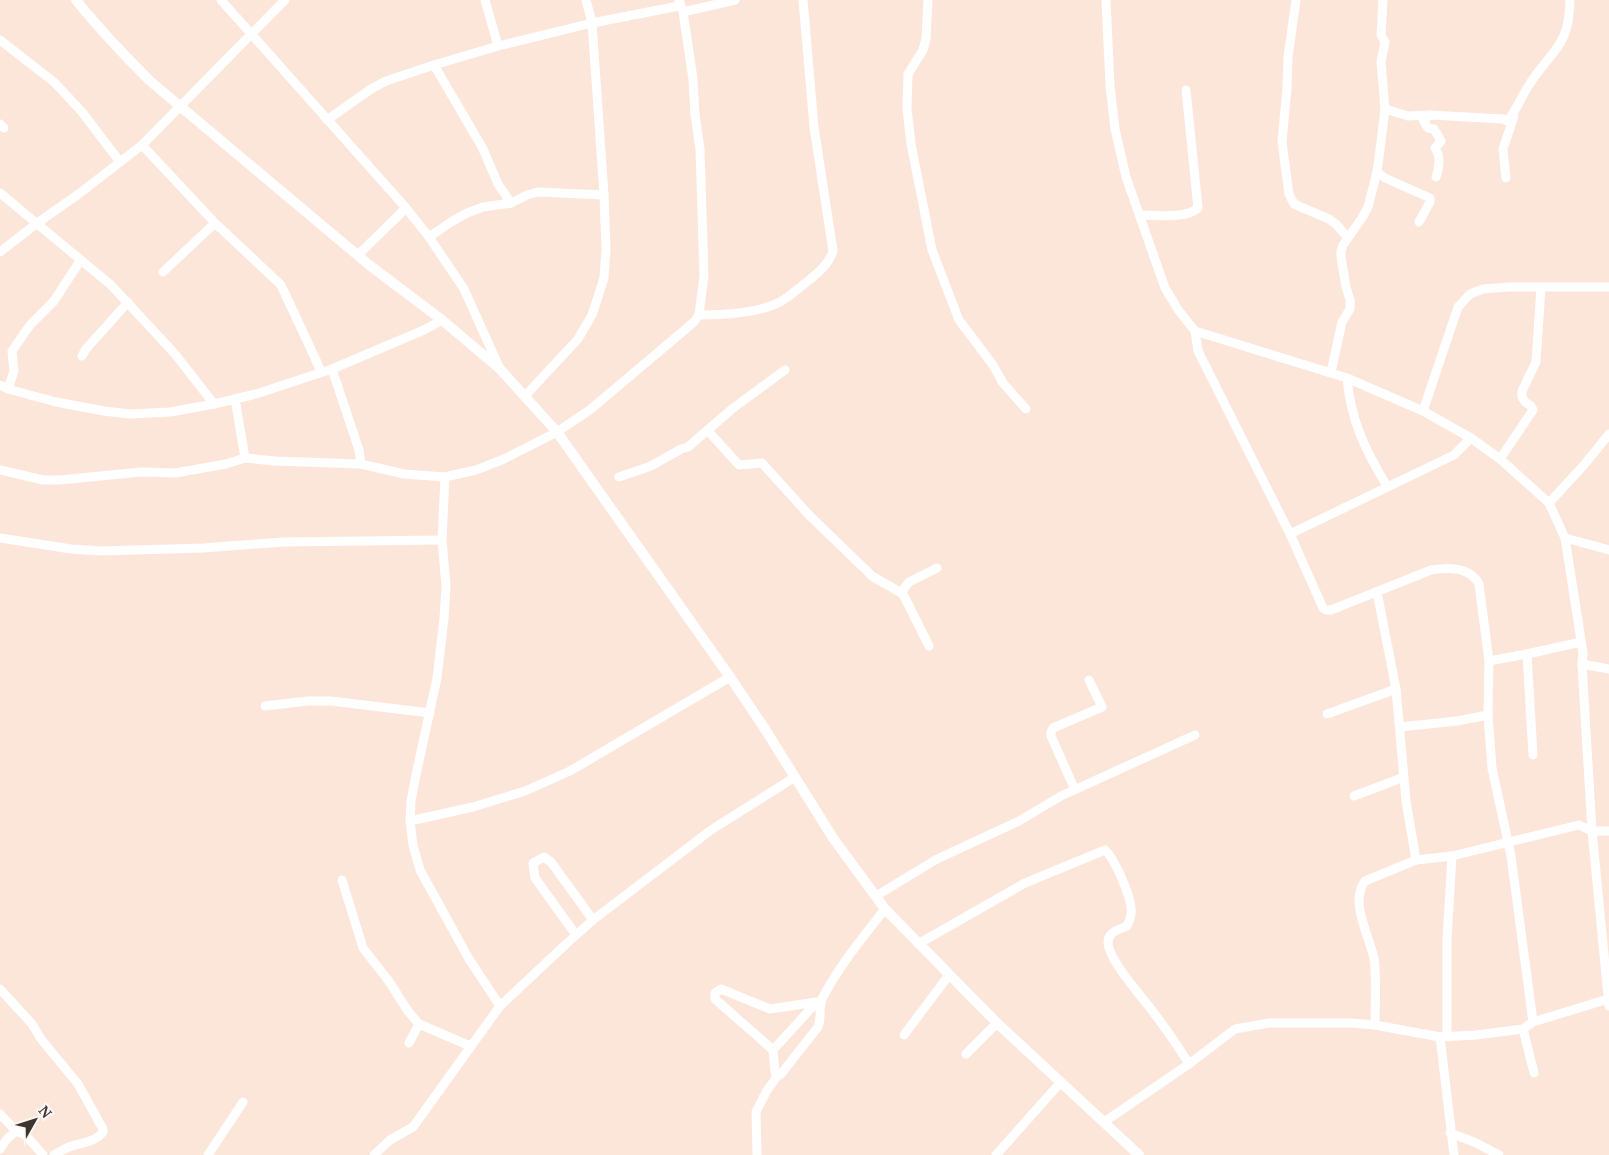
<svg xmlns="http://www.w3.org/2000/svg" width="1609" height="1155" font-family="'Noto Serif',serif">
  <rect width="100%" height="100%" fill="#fce6da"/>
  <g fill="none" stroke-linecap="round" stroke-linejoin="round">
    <g stroke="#fff" stroke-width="9">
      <polyline points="221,0 406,208 429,237 464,289 500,369"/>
      <polyline points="485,0 498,46"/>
      <polyline points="928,0 926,39 923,50 908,74 907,109 911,144 932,250 959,320 993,365 1003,383 1026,409"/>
      <polyline points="1106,0 1110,86 1115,129 1126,177 1165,288 1179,311 1195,331 1347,378 1423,411 1471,438 1500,459 1549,503 1565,538 1583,653 1582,664 1592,831 1609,1006"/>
      <polyline points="1296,0 1288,57 1287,88 1282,142 1289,194 1294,204 1329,219 1336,224 1348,238"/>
      <polyline points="683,12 735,0"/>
      <polyline points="0,40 54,82 82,112 120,162"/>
      <polyline points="434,65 482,147 498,184 511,203"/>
      <path d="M1385,109L1408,116L1430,115L1503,119L1507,121C1517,110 1521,97 1529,85C1552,49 1569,48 1570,0"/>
      <path d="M1430,115L1423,120L1428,128L1434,129L1441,141L1435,148C1441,156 1439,168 1436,177"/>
      <polyline points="327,120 371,89 386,81 434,65 498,46 592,23 679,6"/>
      <polyline points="0,124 4,128"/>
      <polyline points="142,145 215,223 281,285 321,371"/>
      <polyline points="1377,172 1385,178 1430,198 1430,202 1419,222"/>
      <polyline points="1506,178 1503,149 1514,116"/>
      <polyline points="0,193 111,285 175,354 214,404"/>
      <path d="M1140,215C1155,215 1187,219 1198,208L1186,90"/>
      <polyline points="429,237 451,222 467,213 483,207 511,203 527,195 538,192 604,195"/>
      <polyline points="0,252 36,224 80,193 142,145 285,0"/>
      <polyline points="358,255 406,208"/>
      <polyline points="163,272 215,223"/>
      <path d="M699,315C722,315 759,313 780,302C790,296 799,288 808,281C818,273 829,264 833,251L814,127L803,0"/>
      <path d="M1195,331L1198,351L1290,534L1323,608L1326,610H1331L1431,570C1449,567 1470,567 1479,584L1489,661L1488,715L1492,768L1511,856L1533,1022"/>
      <polyline points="82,356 86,349 128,302"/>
      <polyline points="332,369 359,450 361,464"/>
      <polyline points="1331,372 1342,322 1350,309 1350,300 1346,287 1341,257 1341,251 1343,245 1362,218 1368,207 1377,172 1380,150 1385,109 1381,62 1385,42 1381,35 1383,0"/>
      <path d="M1347,378C1351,421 1365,450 1387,486"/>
      <polyline points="0,385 8,389 56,402 104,411 130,414 170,412 214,404 256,394 332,369 424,330 442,320"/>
      <polyline points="8,389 14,371 12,351 30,325 54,301 80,261"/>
      <polyline points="525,396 578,339 592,315 604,278 606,249 604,195 592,23 586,0"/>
      <polyline points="235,399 245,458"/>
      <polyline points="1423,411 1458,307 1470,294 1483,289 1509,287 1609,287"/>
      <polyline points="708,431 739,465 762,463 808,514 872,576 903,594 929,646"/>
      <polyline points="1500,459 1533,410 1531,406 1525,402 1522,397 1522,391 1536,362 1541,288"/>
      <polyline points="0,470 43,480 60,480 141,472 175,473 226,464 245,458 275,461 361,464 404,474 445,477 476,470 504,459 557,432 591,409 694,322 699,315 704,275 700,149 695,115 693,79 683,12 679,0"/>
      <polyline points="445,477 442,540 446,586 444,618 437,678 416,775 411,801 410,821 413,845 420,870 469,959 500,1006"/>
      <polyline points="619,477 651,466 681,449 688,447 732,409 785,370"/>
      <polyline points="1549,503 1584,465 1609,434"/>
      <polyline points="1290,534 1454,455 1471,438"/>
      <polyline points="0,538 71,549 101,551 203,548 283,542 442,540"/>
      <polyline points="1565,538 1609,550"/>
      <polyline points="1377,592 1396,689 1406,801 1416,860 1452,856 1579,825 1592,831 1609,831"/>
      <polyline points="901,593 909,582 937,568"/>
      <polyline points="1527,654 1533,755"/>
      <polyline points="1489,661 1527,654 1581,642"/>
      <polyline points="1582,664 1609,669"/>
      <polyline points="265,706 308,701 331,701 430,713"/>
      <polyline points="1327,714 1396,689"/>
      <polyline points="1400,727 1457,721 1488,715"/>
      <polyline points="1075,790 1051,736 1051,732 1053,728 1102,707 1089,680"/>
      <polyline points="1354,796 1404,777"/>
      <polyline points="410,821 473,807 525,791 570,771 730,677"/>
      <polyline points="342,880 363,948 388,980 408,1011 419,1024 470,1046"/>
      <polyline points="876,896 937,859 1019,821 1061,796 1195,735"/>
      <polyline points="576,935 535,878 533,863 544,857 551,862 593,920"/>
      <path d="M918,944L1025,883L1105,850C1115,859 1129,893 1131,907C1132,913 1130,920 1127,926C1120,930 1108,931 1108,942C1108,960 1143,998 1154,1013C1166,1029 1178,1046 1189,1064"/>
      <path d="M0,989L32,1024L41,1039L78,1084L103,1129V1132C96,1142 80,1143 69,1147C64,1149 59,1152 54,1155"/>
      <path d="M816,1003L773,1050L775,1072L778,1075L781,1074L818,1027C822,1018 818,1006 823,997C839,966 863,937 885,909"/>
      <path d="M1375,1025C1375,1004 1377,981 1374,959C1370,937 1349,902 1365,881L1416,860"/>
      <polyline points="1523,1029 1534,1073"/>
      <polyline points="904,1035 949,975"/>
      <polyline points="1447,1036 1447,939 1452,856"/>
      <polyline points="1440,1037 1454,1155"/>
      <polyline points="409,1043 419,1024"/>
      <polyline points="773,1050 715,999 715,993 721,989 770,1009 817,1002"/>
      <polyline points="966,1054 997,1023"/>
      <polyline points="0,1114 16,1131 24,1134 29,1139 43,1155"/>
      <polyline points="1104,1122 1189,1064 1235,1029 1269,1023 1352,1023 1375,1025 1440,1037 1476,1035 1523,1029 1533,1022 1608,999"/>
      <polyline points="1450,1133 1474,1142 1499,1155"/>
      <polyline points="0,1149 7,1139 16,1131"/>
      <polyline points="208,1155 243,1102"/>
      <polyline points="374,1155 390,1140 413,1127 500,1006 566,944 593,920 711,830 795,777"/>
      <polyline points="757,1155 756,1112 766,1092 778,1075"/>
      <polyline points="996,1155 1060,1083"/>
    </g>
    <path stroke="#fff" stroke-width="10" d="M76,0C99,29 124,55 150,81L368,264L442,320L500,369L557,432L730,677L763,726L833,838L885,909L997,1023L1139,1155"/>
  </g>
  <g transform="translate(35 1120) rotate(51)" stroke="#fcf7f4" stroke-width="4" paint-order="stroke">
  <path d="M0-4L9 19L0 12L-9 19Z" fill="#3e342e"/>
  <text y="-8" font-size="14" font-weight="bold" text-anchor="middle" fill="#3e342e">N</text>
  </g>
</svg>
